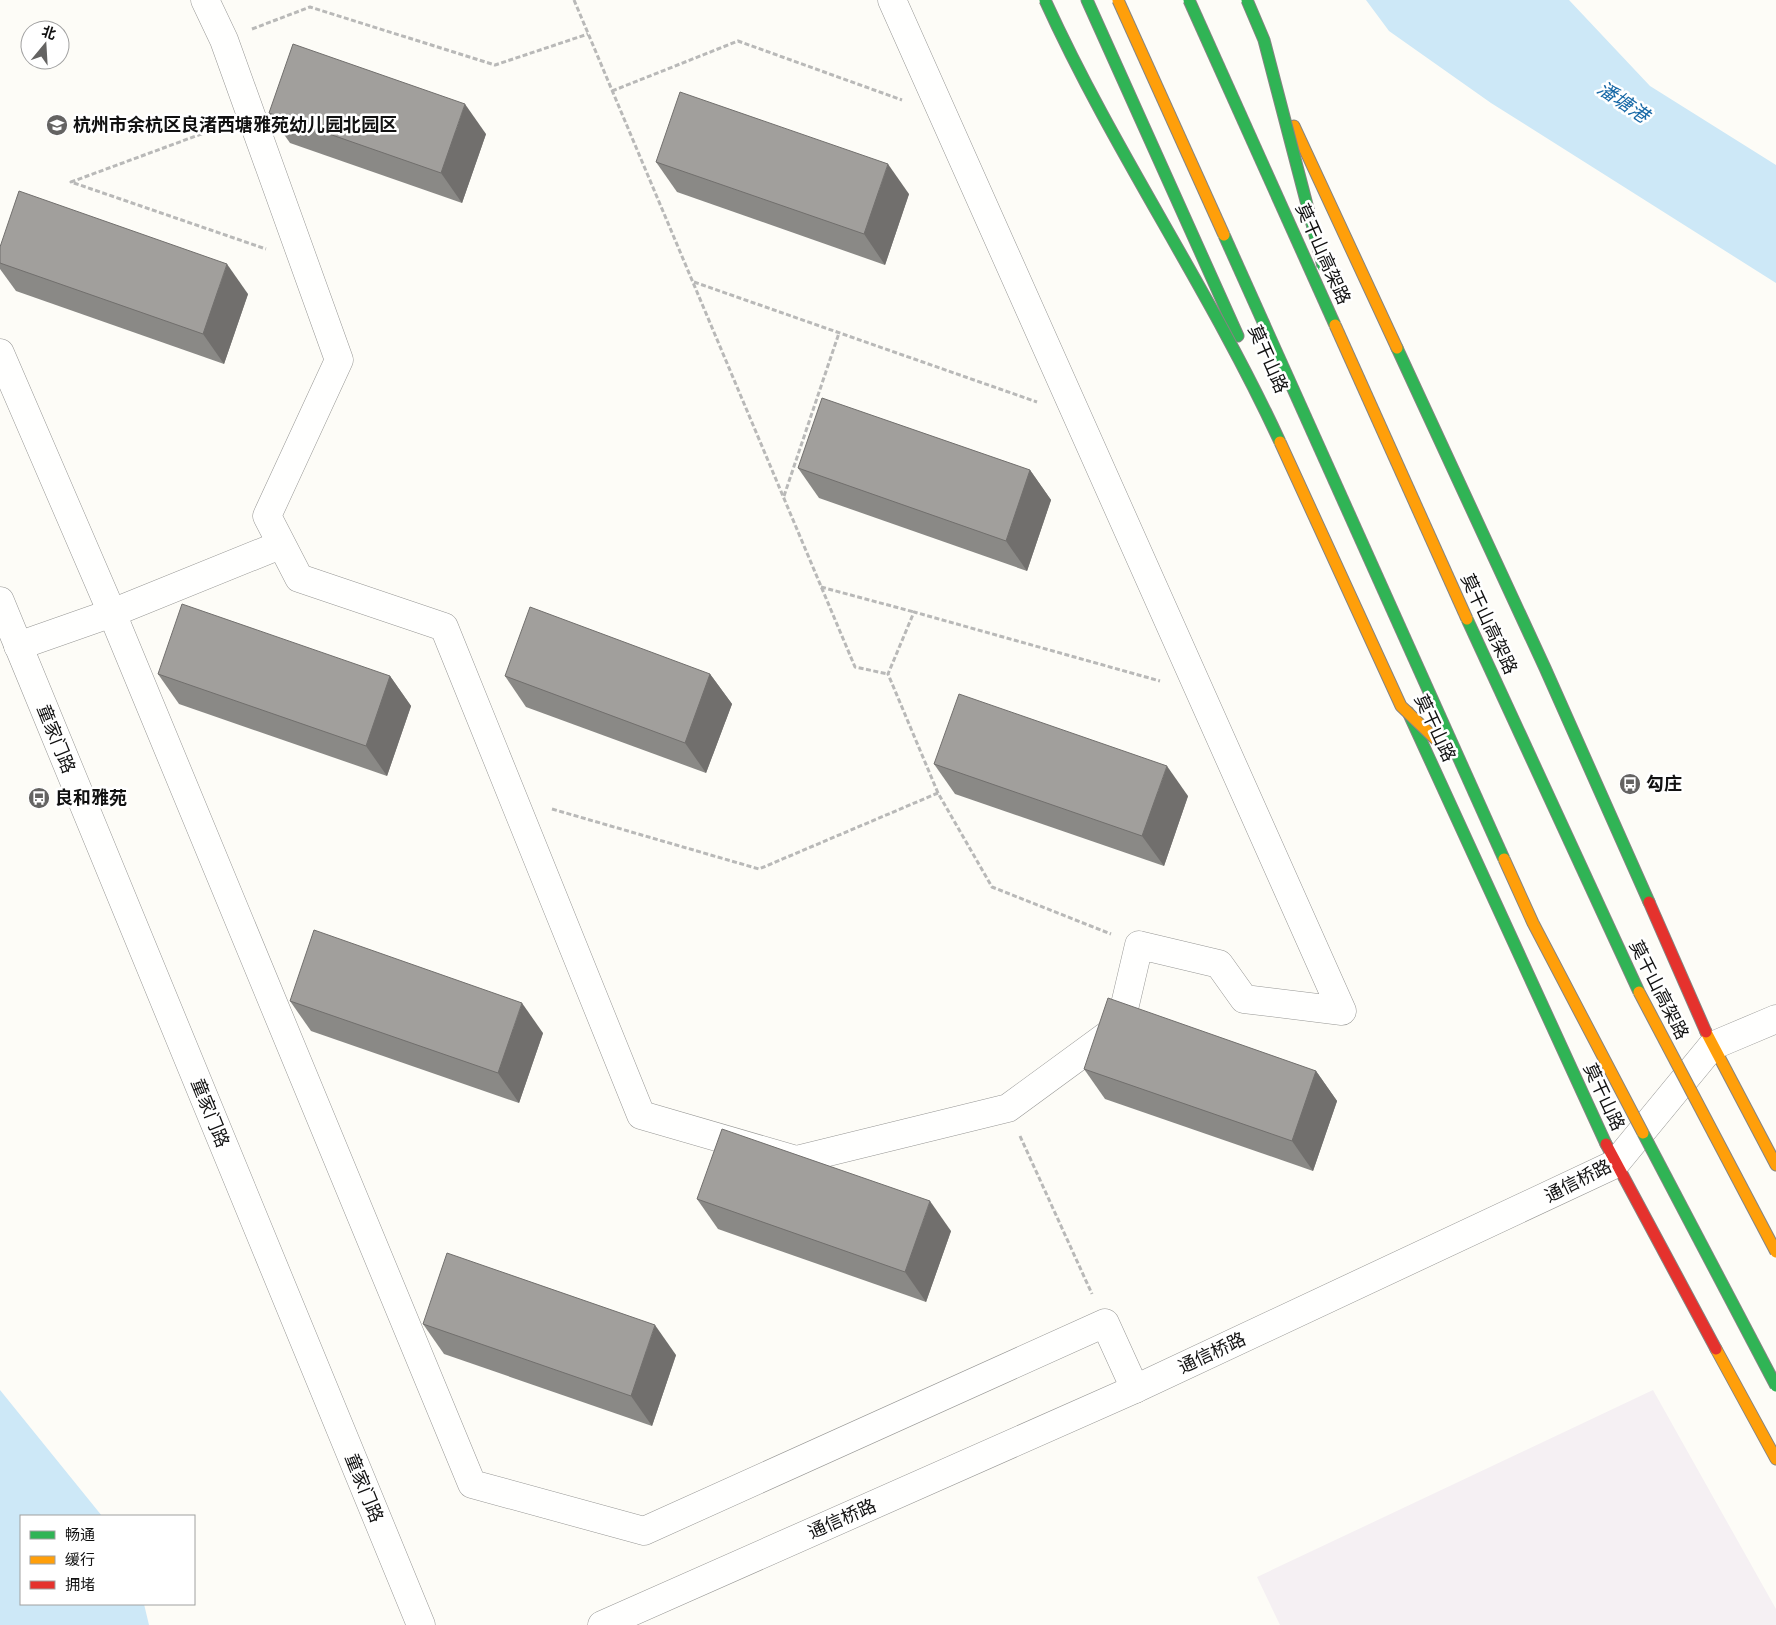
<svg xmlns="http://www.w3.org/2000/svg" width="1776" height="1625" font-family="'Crimson Pro','Noto Sans SC',serif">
  <rect width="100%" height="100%" fill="#fdfcf7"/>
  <polygon fill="#f5f0f3" points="1653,1390 1776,1609 1776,1625 1280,1625 1257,1577"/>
  <g fill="#cde8f7">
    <polygon points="1366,0 1569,0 1650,86 1776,165 1776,283 1491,103 1389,31"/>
    <polygon points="0,1390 102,1516 21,1516 21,1604 144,1604 149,1625 0,1625"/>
  </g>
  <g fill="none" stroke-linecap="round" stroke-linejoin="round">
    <g stroke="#979795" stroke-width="29">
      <g id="street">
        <polyline points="205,0 224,40 339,360 267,516 299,578 444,627 641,1115 796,1160 1008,1108 1120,1026 1139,945 1219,964 1244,999 1342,1011 892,0"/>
        <polyline points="0,353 112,613 18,646"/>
        <polyline points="280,545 112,613 472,1484 644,1531 1105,1323 1135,1389"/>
        <polyline points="0,601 421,1625"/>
        <polyline points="602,1625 1135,1389 1615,1164 1712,1046 1776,1019"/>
      </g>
    </g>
    <g stroke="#858482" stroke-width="13">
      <g id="fast">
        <polyline points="1087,0 1238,336"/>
        <polyline points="1397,348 1545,668 1649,902"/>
        <polyline points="1408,712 1606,1144"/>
      </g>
    </g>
    <g stroke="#858482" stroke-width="13">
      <g id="slow">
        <polyline points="1294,126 1397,348"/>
        <polyline points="1706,1032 1776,1165"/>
        <polyline points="1716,1349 1776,1459"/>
      </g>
    </g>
    <g stroke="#858482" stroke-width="13">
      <g id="jam">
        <polyline points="1649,902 1706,1032"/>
        <polyline points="1606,1144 1716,1349"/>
      </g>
    </g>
    <g stroke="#b9b9b8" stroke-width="3" stroke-dasharray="5 2.5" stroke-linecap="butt">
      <polyline points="574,0 855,667 888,674"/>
      <polyline points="252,29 310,7 495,65 588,34"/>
      <polyline points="612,91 738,41 902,100"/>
      <polyline points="223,126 71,182 266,249"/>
      <polyline points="694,282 1037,402"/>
      <polyline points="784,496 839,333"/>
      <polyline points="821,587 914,612"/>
      <polyline points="938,793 888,674 914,612 1160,681"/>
      <polyline points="552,809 759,869 938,793 992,887 1111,934"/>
      <polyline points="1020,1136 1092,1294"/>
    </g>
    <use href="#street" stroke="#fffffe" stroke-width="28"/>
    <use href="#fast" stroke="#30b455" stroke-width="11"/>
    <use href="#slow" stroke="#ff9f0a" stroke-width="11"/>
    <use href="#jam" stroke="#e5322d" stroke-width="11"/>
    <g stroke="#858482" stroke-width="13" stroke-linecap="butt">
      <g id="fast-bridge">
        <path d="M1045,0C1114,152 1210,290 1280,442"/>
        <polyline points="1189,0 1335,325"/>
        <polyline points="1247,0 1264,40 1323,266"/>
        <polyline points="1224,235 1504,859"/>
        <polyline points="1467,619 1639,992"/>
        <polyline points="1643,1133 1776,1386"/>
      </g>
    </g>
    <g stroke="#858482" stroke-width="13" stroke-linecap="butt">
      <g id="slow-bridge">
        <polyline points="1118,0 1224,235"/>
        <polyline points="1335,325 1467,619"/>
        <polyline points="1280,442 1401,706 1449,752"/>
        <polyline points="1504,859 1533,923 1643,1133"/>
        <polyline points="1639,992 1776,1252"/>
      </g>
    </g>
    <use href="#fast-bridge" stroke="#30b455" stroke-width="11"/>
    <use href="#slow-bridge" stroke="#ff9f0a" stroke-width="11"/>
  </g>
  <g fill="#8a8986">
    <polygon points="269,113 486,134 462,203 290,143"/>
    <polygon points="656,162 909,194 885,265 677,192"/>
    <polygon points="0,247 248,294 224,364 16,291 0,269"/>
    <polygon points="798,468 1030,470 1051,500 1027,571 819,498"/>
    <polygon points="158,674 390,676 411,706 387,776 179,704"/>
    <polygon points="710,674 732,704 706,773 526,707 505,676"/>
    <polygon points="934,764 1188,796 1164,866 955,794"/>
    <polygon points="290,1001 543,1033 519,1103 311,1031"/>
    <polygon points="1084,1069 1316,1071 1337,1101 1313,1171 1105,1099"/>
    <polygon points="697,1199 951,1231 926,1302 718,1229"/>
    <polygon points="423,1324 676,1355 652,1426 444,1354"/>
  </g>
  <g fill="#716f6d">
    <polygon points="465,104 486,134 462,203 441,173"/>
    <polygon points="888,164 909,194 885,265 864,234"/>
    <polygon points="227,264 248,294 224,364 203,334"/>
    <polygon points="1030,470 1051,500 1027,571 1006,541"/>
    <polygon points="710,674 732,704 706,773 685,743"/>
    <polygon points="390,676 411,706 387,776 366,746"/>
    <polygon points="1167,766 1188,796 1164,866 1142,836"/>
    <polygon points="522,1003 543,1033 519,1103 498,1073"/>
    <polygon points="1316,1071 1337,1101 1313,1171 1292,1141"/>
    <polygon points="930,1201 951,1231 926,1302 905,1272"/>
    <polygon points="655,1325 676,1355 652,1426 631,1396"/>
  </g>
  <g fill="#a19f9c" stroke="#716f6d">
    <polygon points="293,44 465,104 441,173 269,113"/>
    <polygon points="680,92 888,164 864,234 656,162"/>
    <polygon points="19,191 227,264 203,334 0,263 0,247"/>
    <polygon points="822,398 1030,470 1006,541 798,468"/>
    <polygon points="182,604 390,676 366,746 158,674"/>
    <polygon points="530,607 710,674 685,743 505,676"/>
    <polygon points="959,694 1167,766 1142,836 934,764"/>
    <polygon points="314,930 522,1003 498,1073 290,1001"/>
    <polygon points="1108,998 1316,1071 1292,1141 1084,1069"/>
    <polygon points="722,1129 930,1201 905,1272 697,1199"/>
    <polygon points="447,1253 655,1325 631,1396 423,1324"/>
  </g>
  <defs>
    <g id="school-disc" transform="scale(1.125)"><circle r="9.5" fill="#646362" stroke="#fff"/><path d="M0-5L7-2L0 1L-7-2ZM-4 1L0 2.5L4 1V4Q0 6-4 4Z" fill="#fff"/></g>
    <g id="bus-disc" transform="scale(1.125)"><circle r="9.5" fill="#646362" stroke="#fff"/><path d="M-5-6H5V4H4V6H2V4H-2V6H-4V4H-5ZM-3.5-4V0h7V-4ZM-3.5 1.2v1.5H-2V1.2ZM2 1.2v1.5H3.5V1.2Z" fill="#fff"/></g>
  </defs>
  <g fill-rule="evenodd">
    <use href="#school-disc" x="57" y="125"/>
    <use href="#bus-disc" x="1630" y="784"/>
    <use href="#bus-disc" x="39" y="798"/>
  </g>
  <g text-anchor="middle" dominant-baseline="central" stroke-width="5" stroke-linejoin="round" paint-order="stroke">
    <g font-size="18" font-weight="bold" fill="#111" stroke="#fff" text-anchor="start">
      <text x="73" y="125">杭州市余杭区良渚西塘雅苑幼儿园北园区</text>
      <text x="1646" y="784">勾庄</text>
      <text x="55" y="798">良和雅苑</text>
    </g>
    <g font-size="18" fill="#111" stroke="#fff">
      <text transform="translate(1323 254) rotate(66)">莫干山高架路</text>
      <text transform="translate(1268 359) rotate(66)">莫干山路</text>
      <text transform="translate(1489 624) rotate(65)">莫干山高架路</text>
      <text transform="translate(1435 728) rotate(65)">莫干山路</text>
      <text transform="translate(56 739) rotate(68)">童家门路</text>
      <text transform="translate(1659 990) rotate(63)">莫干山高架路</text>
      <text transform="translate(1604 1097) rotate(65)">莫干山路</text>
      <text transform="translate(210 1113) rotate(68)">童家门路</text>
      <text transform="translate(1578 1181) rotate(-27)">通信桥路</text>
      <text transform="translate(1212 1353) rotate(-25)">通信桥路</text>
      <text transform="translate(364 1488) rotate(68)">童家门路</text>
      <text transform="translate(842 1519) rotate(-24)">通信桥路</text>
    </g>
    <g font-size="19" font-style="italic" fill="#1768a6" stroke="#fff">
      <text transform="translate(1623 102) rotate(34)">潘塘港</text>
    </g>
  </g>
  <rect x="20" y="1515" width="175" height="90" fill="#ffffff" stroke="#a0a0a0"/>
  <rect x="30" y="1531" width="25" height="8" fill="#30b455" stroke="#a0a0a0"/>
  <text x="65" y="1540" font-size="15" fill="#111111">畅通</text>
  <rect x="30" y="1556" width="25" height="8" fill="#ff9f0a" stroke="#a0a0a0"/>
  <text x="65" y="1565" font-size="15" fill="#111111">缓行</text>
  <rect x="30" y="1581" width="25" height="8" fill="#e5322d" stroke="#a0a0a0"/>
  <text x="65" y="1590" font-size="15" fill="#111111">拥堵</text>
  <g transform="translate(45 45) rotate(18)"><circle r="24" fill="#ffffff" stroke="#a0a0a0"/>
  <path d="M0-4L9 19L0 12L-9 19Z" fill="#646362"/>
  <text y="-8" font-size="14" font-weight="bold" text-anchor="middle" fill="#111111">北</text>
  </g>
</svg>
